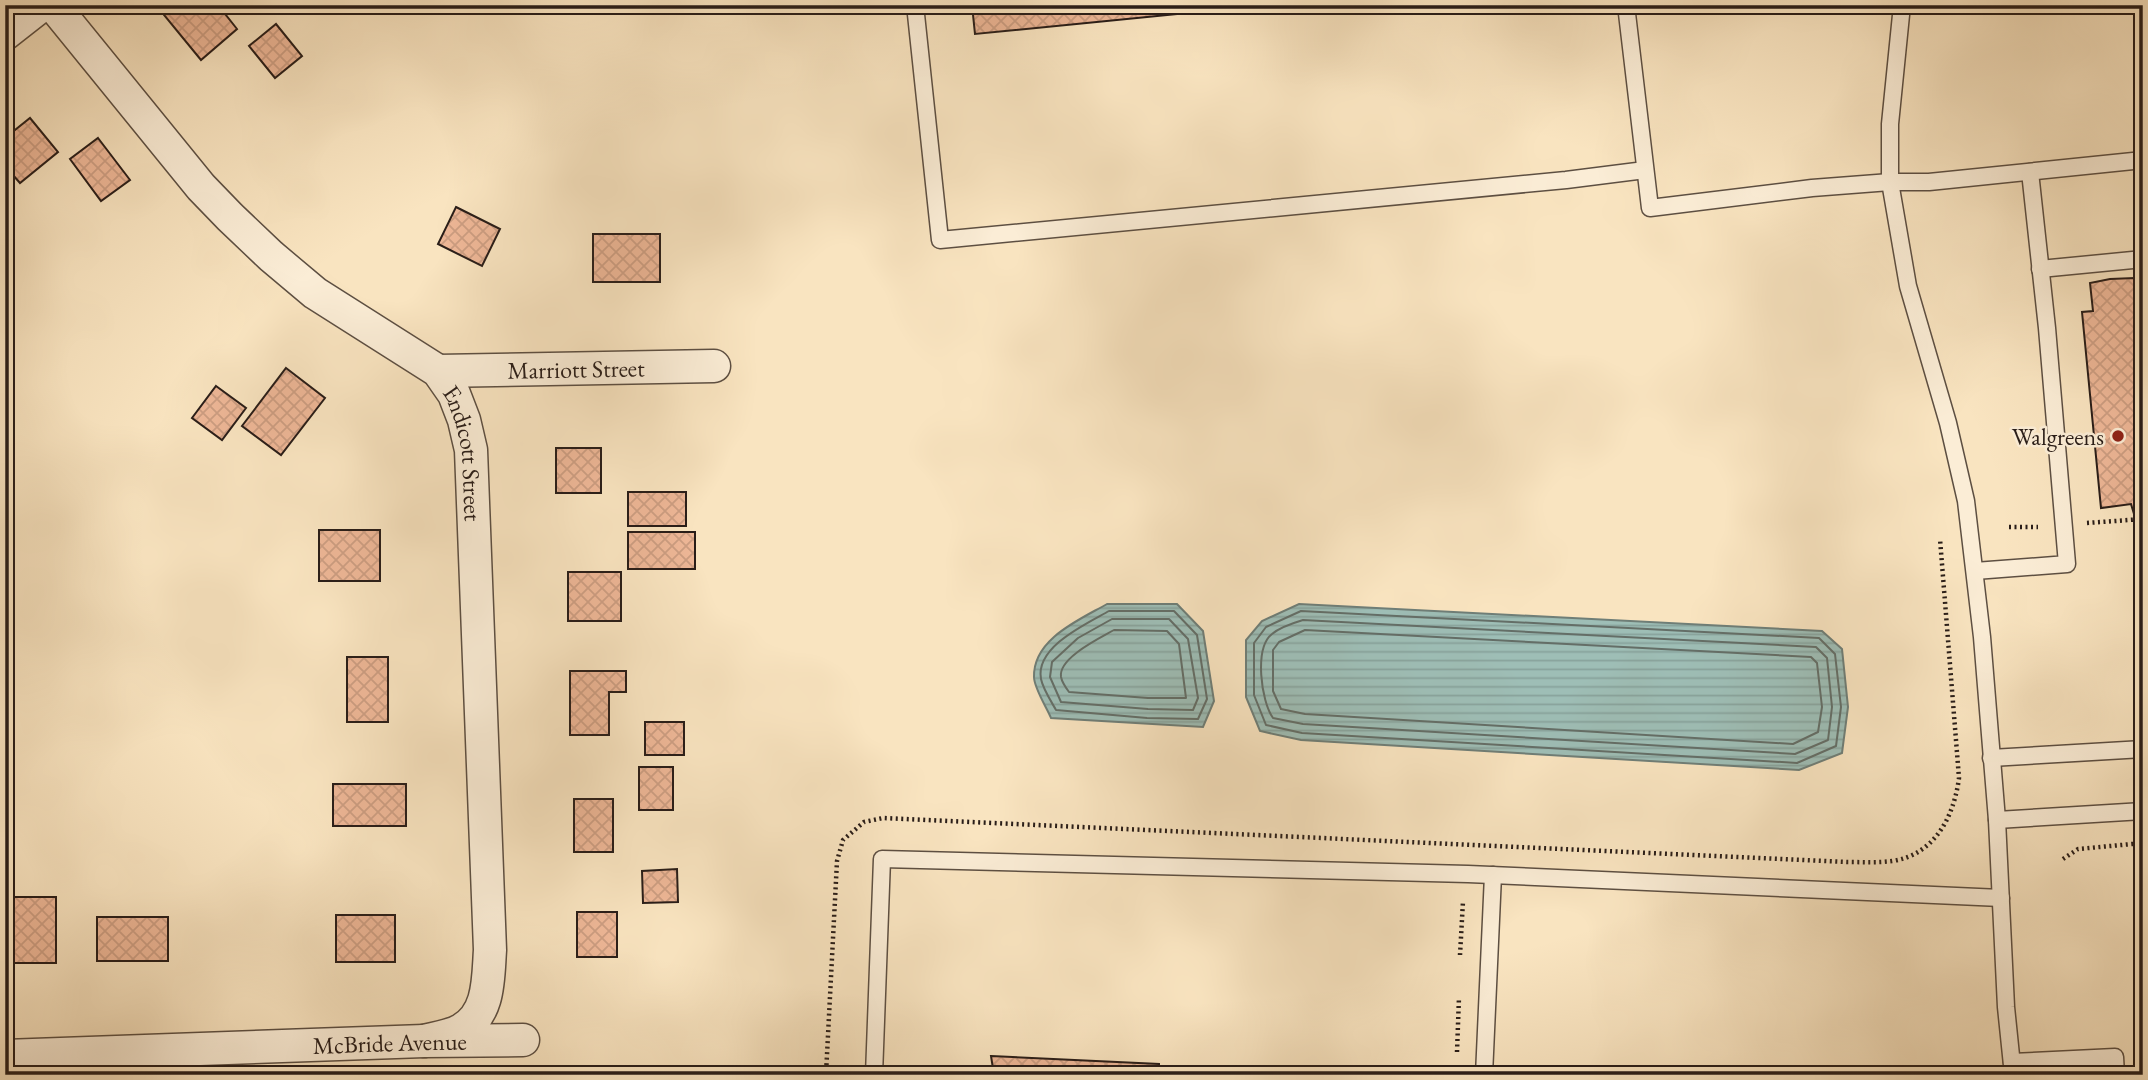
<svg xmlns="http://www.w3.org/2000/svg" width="2148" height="1080" font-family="'EB Garamond',serif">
  <defs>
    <pattern id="water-rules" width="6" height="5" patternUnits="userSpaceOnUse" patternTransform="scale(1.75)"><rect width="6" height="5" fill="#9ebeb6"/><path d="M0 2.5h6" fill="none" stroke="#88a39c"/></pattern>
    <pattern id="building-cross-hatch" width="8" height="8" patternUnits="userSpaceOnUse" patternTransform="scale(1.75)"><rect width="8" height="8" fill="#eeb797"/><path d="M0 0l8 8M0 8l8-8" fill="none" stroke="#cc9d81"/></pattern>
  </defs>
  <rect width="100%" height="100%" fill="#f9e4c0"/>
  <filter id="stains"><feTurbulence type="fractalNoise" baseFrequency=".00286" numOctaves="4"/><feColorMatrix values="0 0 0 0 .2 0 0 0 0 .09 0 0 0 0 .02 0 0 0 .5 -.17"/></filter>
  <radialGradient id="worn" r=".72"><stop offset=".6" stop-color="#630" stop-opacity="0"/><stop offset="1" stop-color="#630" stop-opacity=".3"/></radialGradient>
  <g fill="url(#water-rules)" stroke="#6f7e77" stroke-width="2">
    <path d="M1107,604H1177L1203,631L1214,701L1203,727L1051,718C1047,708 1034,688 1034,677C1033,639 1079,620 1107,604Z"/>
    <polygon points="1299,604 1822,631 1842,649 1848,707 1842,753 1799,770 1301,740 1260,731 1246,697 1246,640 1262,621"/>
  </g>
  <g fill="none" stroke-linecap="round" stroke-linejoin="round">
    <g stroke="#646e67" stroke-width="2">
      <path d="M1109,611H1174L1197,635L1207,699L1198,719L1147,718L1056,710C1051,701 1043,689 1041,679C1035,647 1086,624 1109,611Z"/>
      <polygon points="1301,611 1819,638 1835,654 1841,707 1836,746 1797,763 1302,733 1266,725 1254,695 1254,643 1266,627"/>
      <polygon points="1169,619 1188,639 1198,698 1193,710 1148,709 1061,702 1050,677 1052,662 1078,638 1112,619"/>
      <path d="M1303,620L1816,647L1827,658L1832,707L1828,740L1795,754L1303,724L1273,718C1261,701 1254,648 1272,634C1280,627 1293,623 1303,620Z"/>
      <path d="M1114,630L1167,631L1179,644L1186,698H1148L1069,692C1066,688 1062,682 1061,677C1058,658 1100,638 1114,630Z"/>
      <polygon points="1305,630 1811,657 1817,663 1822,707 1818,732 1793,744 1305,714 1281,709 1273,691 1273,650 1279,642"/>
    </g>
  </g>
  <g fill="url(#building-cross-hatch)" stroke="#291d18" stroke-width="2">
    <polygon points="177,5 218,5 237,29 201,60 164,15"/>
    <polygon points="972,5 1268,5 975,34"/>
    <polygon points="276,24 302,56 275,78 249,46"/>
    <polygon points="30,118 58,152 20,183 5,166 5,138"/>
    <polygon points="98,138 130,180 101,201 70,159"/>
    <polygon points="456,207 500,229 482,266 438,244"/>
    <rect x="593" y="234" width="67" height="48"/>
    <polygon points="2134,278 2137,306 2143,306 2143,513 2134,514 2131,504 2101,508 2082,312 2093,311 2090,283 2110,279"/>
    <polygon points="286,368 325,398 281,455 242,426"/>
    <polygon points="216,386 246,408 222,440 192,418"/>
    <rect x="556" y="448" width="45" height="45"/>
    <rect x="628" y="492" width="58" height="34"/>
    <rect x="319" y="530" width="61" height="51"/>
    <rect x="628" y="532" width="67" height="37"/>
    <rect x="568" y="572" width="53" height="49"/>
    <rect x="347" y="657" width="41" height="65"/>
    <polygon points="570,671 626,671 626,692 609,692 609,735 570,735"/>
    <rect x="645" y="722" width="39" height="33"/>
    <rect x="639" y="767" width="34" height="43"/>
    <rect x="333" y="784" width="73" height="42"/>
    <rect x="574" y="799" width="39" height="53"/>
    <polygon points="677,869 678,902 643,903 642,871"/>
    <rect x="6" y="897" width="50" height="66"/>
    <rect x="577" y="912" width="40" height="45"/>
    <rect x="336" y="915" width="59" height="47"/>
    <rect x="97" y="917" width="71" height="44"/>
    <polygon points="991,1056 1159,1064 1159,1075 994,1075"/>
    <polygon points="902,1071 978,1075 902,1075"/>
  </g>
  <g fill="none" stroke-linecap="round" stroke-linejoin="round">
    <g stroke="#5d4f42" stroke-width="19">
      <g id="service">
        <polyline points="915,5 940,240 1566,180 1645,170"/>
        <polyline points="1626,5 1650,208 1812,188 1890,182 1929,182 2143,160"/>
        <polyline points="1902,5 1890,124 1890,182 1908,286 1948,423 1966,501 1982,637 1997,820 2006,1007 2013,1075"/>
        <polyline points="2040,269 2143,259"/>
        <polyline points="1975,571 2067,564 2047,328 2030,172"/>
        <polyline points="1991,758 2143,749"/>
        <polyline points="1997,820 2143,811"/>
        <polyline points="2012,1062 2115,1057 2116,1075"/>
        <polyline points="874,1075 882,859 1468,874 2001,898"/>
        <polyline points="1484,1075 1493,875"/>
      </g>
    </g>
    <g stroke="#5d4f42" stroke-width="35">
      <g id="minor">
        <path id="s1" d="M53,5L201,187L230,217L271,256L315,293L438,371L454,394L464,420L471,450L490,950C488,978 490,1014 461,1030C451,1036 436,1038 424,1041"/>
        <polyline points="5,34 42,5"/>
        <path id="s2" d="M438,371L714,366"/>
        <path id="s3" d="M5,1056L424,1041L523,1040"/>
      </g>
    </g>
    <g stroke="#291d18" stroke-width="4.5" stroke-dasharray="2 3.5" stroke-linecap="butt">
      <polyline points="2087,523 2143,519"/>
      <polyline points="2009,527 2038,527"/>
      <polyline points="2063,859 2078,849 2143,843"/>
      <polyline points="1460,955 1463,901"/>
      <polyline points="1457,1052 1459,997"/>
      <path d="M813,1075L826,1074L837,861L843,840L864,822L883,818L1848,862C1863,862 1878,863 1892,861C1935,855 1954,816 1959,778L1940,539"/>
    </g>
    <use href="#service" stroke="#fbedd6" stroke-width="16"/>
    <use href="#minor" stroke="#fbedd6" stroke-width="32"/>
  </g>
  <circle fill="#8f2418" stroke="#fbedd6" stroke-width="2.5" cx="2118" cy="436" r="7"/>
  <g text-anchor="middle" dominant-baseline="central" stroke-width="5" stroke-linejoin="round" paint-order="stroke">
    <g font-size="24" fill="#291d18" stroke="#fbedd6">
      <text stroke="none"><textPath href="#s2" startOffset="138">Marriott Street</textPath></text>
      <text stroke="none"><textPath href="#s1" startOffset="625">Endicott Street</textPath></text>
      <text stroke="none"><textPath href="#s3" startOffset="385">McBride Avenue</textPath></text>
    </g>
    <g font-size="24" fill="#291d18" stroke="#fbedd6" text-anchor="end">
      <text x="2104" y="436">Walgreens</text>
    </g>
  </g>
  <rect width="2148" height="1080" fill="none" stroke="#f9e4c0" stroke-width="28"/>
  <rect x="7" y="7" width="2134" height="1066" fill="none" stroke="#291d18" stroke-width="3.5"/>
  <rect x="14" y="14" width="2120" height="1052" fill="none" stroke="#291d18" stroke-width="2"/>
  <rect width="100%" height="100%" filter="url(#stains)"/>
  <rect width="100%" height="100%" fill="url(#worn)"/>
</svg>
